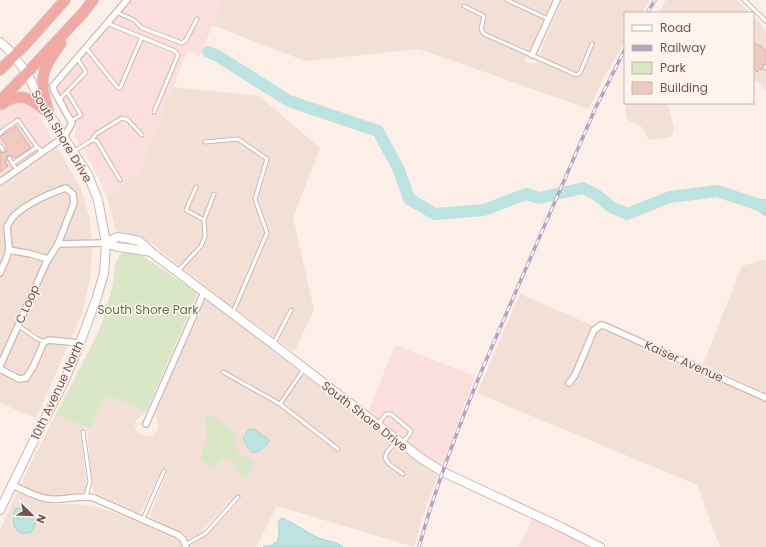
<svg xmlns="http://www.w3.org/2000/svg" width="766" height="547" font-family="Poppins,sans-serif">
  <rect width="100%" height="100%" fill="#fbefe7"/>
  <g fill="#f2e0d6">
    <polygon points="223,0 552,0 525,61 535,64 562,0 650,0 642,13 625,13 625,42 604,77 589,109 419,49 305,61 212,25"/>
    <polygon points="666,0 737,0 750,13 658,13"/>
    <polygon points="753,16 759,22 766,32 766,91 760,84 753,80"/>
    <polygon points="173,87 259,96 320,148 293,217 314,310 294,352 224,301 152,244 135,235 116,231 107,196 139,173"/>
    <polygon points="627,103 667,103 674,128 672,136 666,138 650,140 646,136 644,129 639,125 633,123 627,119 625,110"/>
    <polygon points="58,149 81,188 90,220 92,244 91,275 82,314 36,418 0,403 0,191"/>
    <polygon points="766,259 766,393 703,364 742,266"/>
    <polygon points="520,294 766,401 766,547 720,547 697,485 477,393"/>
    <polygon points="207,300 210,301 307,377 439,473 422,518 414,547 277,506 256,547 192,547 192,545 203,538 208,535 241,499 236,495 197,536 189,538 186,537 181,532 151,518 150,516 150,514 167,473 161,471 142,511 140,512 137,512 93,492 87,431 80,432 87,487 86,489 84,492 52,496 25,487 23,483 23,479 56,414 90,429 107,395 146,412 137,419 135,423 135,427 137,433 147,436 152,436 157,431 159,428 158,422 156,417 156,412 203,302"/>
    <polygon points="18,493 22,493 51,504 79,504 97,507 124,516 180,541 183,547 0,547 0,530 16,495"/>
  </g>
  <g fill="#fadfdc">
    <polygon points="130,0 223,0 199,57 187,51 139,173 107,196 87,155 74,136 77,124 58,94 58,85"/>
    <polygon points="12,100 30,100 58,149 0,191 0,110"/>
    <polygon points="395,345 475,376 442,467 424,457 368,412"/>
    <polygon points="533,518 565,532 590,547 519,547"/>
  </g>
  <g fill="#dae7c7">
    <polygon points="126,251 139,254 146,258 196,292 197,295 146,412 107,395 90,429 56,414 97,335 103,320 112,288 116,261 121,254"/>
    <path d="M209,415C219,421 233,425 235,438C236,443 234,446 237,450C244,463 261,452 247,478L244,479L242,478C238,473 231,453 222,459C218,462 217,467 213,469L199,459L204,447L207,438L205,416Z"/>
  </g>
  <g fill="#bde3e1" stroke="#a4d4d2">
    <polygon points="742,199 766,200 766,216"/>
    <path d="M249,429H254L268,439L269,441C268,444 266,446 263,448C252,458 248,449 243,438Z"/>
    <path d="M18,508C30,509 38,513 35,525C34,528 34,529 32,531C30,533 29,533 26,533C12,534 12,519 15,509Z"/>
    <path d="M282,518C295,523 306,533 319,538C328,542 335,541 343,547H263L264,546H270L277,542C277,541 279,536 279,535C280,528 275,523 282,518Z"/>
  </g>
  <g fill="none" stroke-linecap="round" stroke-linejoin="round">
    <polyline stroke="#bde3e1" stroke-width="12" points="208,52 216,55 289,101 378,131 399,170 409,199 435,214 484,210 526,194 539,198 583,188 597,195 611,207 627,214 670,197 717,191 766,207"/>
  </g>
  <g fill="#eecac1" stroke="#dfaea3">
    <polygon points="753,41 758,46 760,45 766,51 766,64 763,65 762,67 763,69 761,70 760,69 757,72 753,68"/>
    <polygon points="16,126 31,148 15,158 12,156 9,155 7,156 6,158 7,160 5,161 8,166 0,172 0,152 4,153 6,151 6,148 7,147 0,137"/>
  </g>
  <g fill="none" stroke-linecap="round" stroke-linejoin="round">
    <g stroke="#ceb8b1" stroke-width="5">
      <g id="lane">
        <polyline points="507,0 548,19"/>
        <polyline points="744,0 766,21"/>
        <path d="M464,6L484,16L481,29L484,34C515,48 546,61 576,75L580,73L592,44"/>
        <polyline points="116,12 134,20 142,28 182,43 186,40 197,19"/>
        <polyline points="107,23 175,51 178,55 154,112"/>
        <polyline points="86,48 118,88 120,88 142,37"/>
        <polyline points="765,67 766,68"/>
        <polyline points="67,92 81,115 71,121"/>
        <polyline points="59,100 86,72 77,58"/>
        <polyline points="0,134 2,131 18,120 37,147 43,152"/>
        <polyline points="92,140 96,134 122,118 128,120 142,135"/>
        <polyline points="205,142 238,139 267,159 255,199 267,233 233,312"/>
        <polyline points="0,146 3,150"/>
        <polyline points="73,152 92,140 97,141 120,180"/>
        <polyline points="9,158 17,170"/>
        <polyline points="12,164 37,147"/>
        <polyline points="196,187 186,210 204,220"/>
        <polyline points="178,271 201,246 205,237 204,220 214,194"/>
        <polyline points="19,326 36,338 44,342"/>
        <polyline points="274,343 291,310"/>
        <polyline points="223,372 280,404 338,449"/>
        <polyline points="280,404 304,369"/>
        <polyline points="378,424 386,414 391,414 411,431 409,435 403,442"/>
        <polyline points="83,432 90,482 86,496"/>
        <polyline points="397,440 387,452 385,458 389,464 403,474"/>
        <polyline points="143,519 164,471"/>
        <polyline points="185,545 206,533 238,497"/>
      </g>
    </g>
    <g stroke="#ceb8b1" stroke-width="8">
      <g id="street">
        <polyline points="532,55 557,0"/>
        <polyline points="0,182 64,137 72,123 54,91 53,86 127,0"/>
        <polyline points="58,244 106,243"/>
        <polyline points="9,250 31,254 48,259"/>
        <path d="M0,273L7,257L9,248L7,227C9,223 12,217 16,214C30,202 48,194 66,188L73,194L74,203L58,244L46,263L0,366"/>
        <polyline points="0,369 19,379 26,378 33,367 44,342 49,340 80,343"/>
        <polyline points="569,383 575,375 594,330 601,325 605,326 766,398"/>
        <polyline points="146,424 204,292"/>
        <path d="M12,485C24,490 37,498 50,499C65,501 80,494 94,498L178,535L183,539L186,547"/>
      </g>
    </g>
    <g stroke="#d0b7af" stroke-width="10">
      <g id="secondary">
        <polyline points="0,42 8,49 27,73 39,98 88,175 98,200 106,243 104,273 97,297 80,343 64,382 38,432 0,510"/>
        <polyline points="106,243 117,237 130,239 139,241 151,252 273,344 422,459 443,472 561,527 600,547"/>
        <polyline points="106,243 118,247 126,248 151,252"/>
      </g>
    </g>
    <g stroke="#d5ccca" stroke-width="12">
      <g id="highway">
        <polyline points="0,70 24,46 65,0"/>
        <polyline points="0,101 27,73 83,13 93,0"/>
        <path d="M2,104C22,90 33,100 49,114"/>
        <path d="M49,114C46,101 40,87 44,73C46,62 55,53 61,43"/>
      </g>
    </g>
    <use href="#lane" stroke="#fff" stroke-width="3"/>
    <use href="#street" stroke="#fff" stroke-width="5.5"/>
    <use href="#secondary" stroke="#fff" stroke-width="8"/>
    <use href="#highway" stroke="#f0a9a3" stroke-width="10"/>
    <g stroke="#b0a6c4" stroke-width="3.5">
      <g id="rail">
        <polyline points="647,13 655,0"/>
        <path d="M419,547C436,485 459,425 484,365L596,107L625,49"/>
      </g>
    </g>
    <use href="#rail" stroke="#fef4ee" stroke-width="2" stroke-dasharray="6" stroke-linecap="butt"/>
  </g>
  <g text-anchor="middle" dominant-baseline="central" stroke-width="3" stroke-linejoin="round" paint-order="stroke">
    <g font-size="12" fill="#73544e" stroke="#fef4ee">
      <text transform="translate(62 136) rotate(59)">South Shore Drive</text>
      <text transform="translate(27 304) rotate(-66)">C Loop</text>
      <text transform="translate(684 361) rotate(24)">Kaiser Avenue</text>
      <text transform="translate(57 390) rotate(-65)">10th Avenue North</text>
      <text transform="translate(365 416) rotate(38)">South Shore Drive</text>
    </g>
    <g font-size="12" fill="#5e7846" stroke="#fef4ee">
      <text x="148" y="309">South Shore Park</text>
    </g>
  </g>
  <rect x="624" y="12" width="130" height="92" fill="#fef4ee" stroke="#c6b4ae"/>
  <rect x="632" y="25" width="20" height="6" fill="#ffffff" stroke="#c6b4ae"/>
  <text x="660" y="32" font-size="12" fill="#73544e">Road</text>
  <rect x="632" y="45" width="20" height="6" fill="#b0a6c4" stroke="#c6b4ae"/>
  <text x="660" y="52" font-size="12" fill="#73544e">Railway</text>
  <rect x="632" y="62" width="20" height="12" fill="#dae7c7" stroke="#c6b4ae"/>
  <text x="660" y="72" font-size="12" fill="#73544e">Park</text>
  <rect x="632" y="82" width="20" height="12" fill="#eecac1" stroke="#c6b4ae"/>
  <text x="660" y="92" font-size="12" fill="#73544e">Building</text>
  <g transform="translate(32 515) rotate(113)" stroke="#fef4ee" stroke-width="3" paint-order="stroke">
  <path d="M0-3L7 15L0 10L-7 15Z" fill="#73544e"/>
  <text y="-6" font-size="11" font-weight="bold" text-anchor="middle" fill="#73544e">N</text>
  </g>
</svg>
